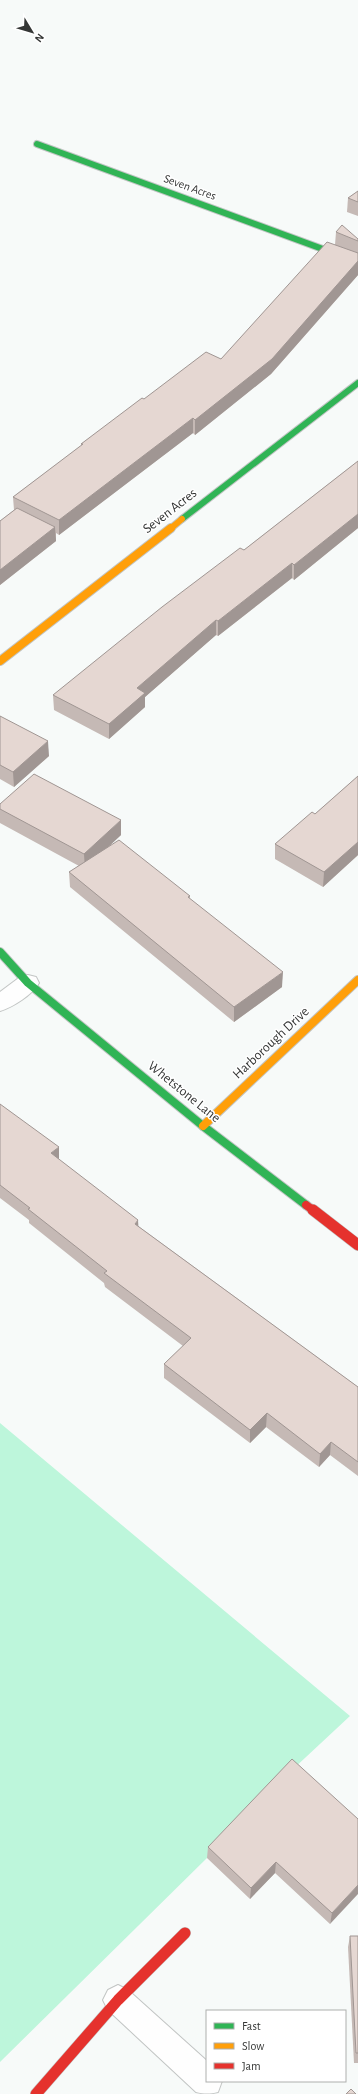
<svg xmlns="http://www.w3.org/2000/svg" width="358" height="2094" font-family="'Alegreya Sans',sans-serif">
  <rect width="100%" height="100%" fill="#f7faf9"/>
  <polygon fill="#bdf6db" points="0,1423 350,1716 291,1771 207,1858 0,2062"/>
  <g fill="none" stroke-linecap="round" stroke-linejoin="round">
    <g stroke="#c2c5c4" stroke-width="2">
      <g id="street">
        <path d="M28,975L36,977L39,983C32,995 13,1007 0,1011V992L20,977Z"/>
        <path d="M118,1985L128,1990L207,2061V2081H222L218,2092C210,2094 204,2094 196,2092L108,2010L103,2000L108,1990Z"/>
      </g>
    </g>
    <g stroke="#c2c5c4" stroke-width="8">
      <g id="fast-far1">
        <polyline points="37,144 358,262"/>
        <polyline points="182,519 358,383"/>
      </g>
    </g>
    <g stroke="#c2c5c4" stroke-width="10">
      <polyline id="fast" points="0,952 28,983 203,1126 306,1205"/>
    </g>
    <g stroke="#c2c5c4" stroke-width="8">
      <polyline id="slow-far1" points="170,529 182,519"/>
    </g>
    <g stroke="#c2c5c4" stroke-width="10">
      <g id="slow">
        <polyline points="0,661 171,528"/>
        <polyline points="203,1126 358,980"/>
      </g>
    </g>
    <g stroke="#c2c5c4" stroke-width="10">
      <polyline id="jam-far1" points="306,1205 314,1211"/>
    </g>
    <g stroke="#c2c5c4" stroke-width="12">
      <g id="jam">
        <polyline points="313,1210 358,1245"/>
        <polyline points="36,2094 118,2000 185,1933"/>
      </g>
    </g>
    <use href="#street" fill="#fefefe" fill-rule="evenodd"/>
    <use href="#fast-far1" stroke="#30b455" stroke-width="6"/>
    <use href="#fast" stroke="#30b455" stroke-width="8"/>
    <use href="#slow-far1" stroke="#ff9f0a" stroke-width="6"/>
    <use href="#slow" stroke="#ff9f0a" stroke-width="8"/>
    <use href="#jam-far1" stroke="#e5322d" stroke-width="8"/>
    <use href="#jam" stroke="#e5322d" stroke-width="11"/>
  </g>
  <g fill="#c5b9b5">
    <polygon points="358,191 358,216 347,212 348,198"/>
    <polygon points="336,232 358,239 358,275 271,374 195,435 193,433 59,535 56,533 56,541 0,585 0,521 14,510 13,497 81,446 81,444 144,399 221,359 335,245"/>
    <polygon points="358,461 358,528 294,580 292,578 218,636 216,635 145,697 145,707 109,739 54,710 53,695 244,550"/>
    <polygon points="0,716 49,756 14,787 0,779"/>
    <polygon points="358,776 358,855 323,887 275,859 275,844 315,814"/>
    <polygon points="0,804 121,835 109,846 190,896 190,899 282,987 234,1022 70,887 69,872 79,866 0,823"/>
    <polygon points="0,1104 59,1160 138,1226 358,1387 358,1476 330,1455 319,1467 266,1427 250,1443 164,1378 164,1364 183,1346 105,1287 104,1283 29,1223 29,1220 0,1198"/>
    <polygon points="358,1819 330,1924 275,1873 250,1899 207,1858 208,1847"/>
    <polygon points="350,1936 358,1936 358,2063 354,2063 348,1947"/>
  </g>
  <g fill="#a09693">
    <polygon points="358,261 358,275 271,374 195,435 195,420"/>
    <polygon points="193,418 193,433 59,535 59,520"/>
    <polygon points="358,514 358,528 294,580 294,565"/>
    <polygon points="55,527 56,541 0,585 0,570"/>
    <polygon points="292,563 292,578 218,636 218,621"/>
    <polygon points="216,620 216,635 145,697 145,707 109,739 109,724 137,688"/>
    <polygon points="48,741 49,756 14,787 13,772"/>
    <polygon points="121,820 121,835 85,869 84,854"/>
    <polygon points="358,842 358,855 323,887 324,872"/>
    <polygon points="283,972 282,987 234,1022 234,1007"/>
    <polygon points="59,1147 59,1161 51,1153"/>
    <polygon points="138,1220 139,1235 135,1224"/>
    <polygon points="267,1413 266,1427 250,1443 250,1430"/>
    <polygon points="331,1442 330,1455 319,1467 320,1454"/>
    <polygon points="276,1862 275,1873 250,1899 251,1888"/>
    <polygon points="358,1885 358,1894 330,1924 332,1913"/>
  </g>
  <g fill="#e5d7d2" stroke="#a09693">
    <polygon points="358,191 358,202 348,198"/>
    <polygon points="342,225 358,239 358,241 336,232"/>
    <polygon points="327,242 358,253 358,261 272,359 195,420 193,418 59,520 13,497 83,444 81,444 142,398 144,399 206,352 221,359"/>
    <polygon points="358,461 358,514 294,565 292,563 218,621 216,620 137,688 145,693 109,724 53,695 162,607 240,548 244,550"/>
    <polygon points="17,508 55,527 0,570 0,521"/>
    <polygon points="0,716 48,741 13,772 0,765"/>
    <polygon points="34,774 121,820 84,854 0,809 0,804"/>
    <polygon points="358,776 358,842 324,872 275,844 312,812 315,814"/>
    <polygon points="119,840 190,896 188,897 283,972 234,1007 69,872"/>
    <polygon points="0,1104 59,1147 51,1153 138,1220 135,1224 358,1387 358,1462 331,1442 320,1454 267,1413 250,1430 164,1364 191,1338 104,1273 107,1271 28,1209 30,1208 0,1185"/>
    <polygon points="292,1759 358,1819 358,1885 332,1913 276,1862 251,1888 208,1847"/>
    <polygon points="350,1936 358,1936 358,2053 356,2053"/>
    <polygon points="351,2089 356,2094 346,2094"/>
  </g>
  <g text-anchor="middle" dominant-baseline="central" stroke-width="3" stroke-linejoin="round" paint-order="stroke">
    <g font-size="12" fill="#343635" stroke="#fff">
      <text transform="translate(190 187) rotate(20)">Seven Acres</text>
    </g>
    <g font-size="14" fill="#343635" stroke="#fff">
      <text transform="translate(170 511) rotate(-38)">Seven Acres</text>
      <text transform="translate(271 1043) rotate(-43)">Harborough Drive</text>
      <text transform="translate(184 1092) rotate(39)">Whetstone Lane</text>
    </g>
  </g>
  <rect x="206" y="2010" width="140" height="72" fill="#ffffff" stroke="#aeafae"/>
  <rect x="214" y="2023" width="20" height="6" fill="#30b455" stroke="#aeafae"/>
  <text x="242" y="2030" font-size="12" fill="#343635">Fast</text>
  <rect x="214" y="2043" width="20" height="6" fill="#ff9f0a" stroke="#aeafae"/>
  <text x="242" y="2050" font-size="12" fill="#343635">Slow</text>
  <rect x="214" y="2063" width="20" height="6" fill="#e5322d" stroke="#aeafae"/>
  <text x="242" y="2070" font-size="12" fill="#343635">Jam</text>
  <g transform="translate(32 32) rotate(128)" stroke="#ffffff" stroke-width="3" paint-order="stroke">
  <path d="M0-3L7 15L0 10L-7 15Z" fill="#343635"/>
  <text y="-6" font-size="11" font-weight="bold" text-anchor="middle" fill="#343635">N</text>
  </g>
</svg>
